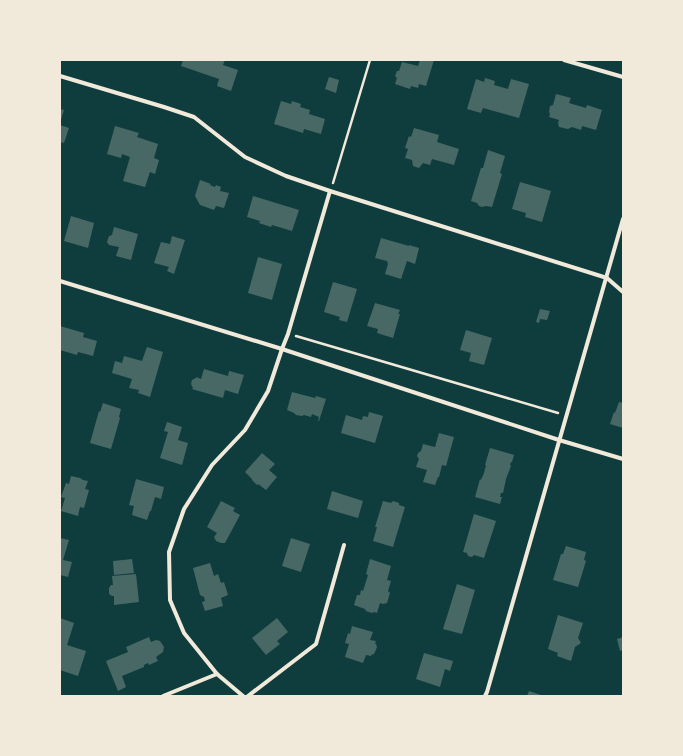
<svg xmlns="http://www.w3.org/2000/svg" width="683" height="756" font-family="'DejaVu Sans',sans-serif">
  <rect width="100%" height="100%" fill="#0f3d3e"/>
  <g fill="#486865">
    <polygon points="183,60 225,60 223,65 238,70 231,91 217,86 219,79 181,66"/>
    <polygon points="420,60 434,60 426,86 419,84 418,88 411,86 410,89 395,84 397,78 395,76 397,71 399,71 402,62 418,66"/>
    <polygon points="329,77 339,80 336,93 325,89"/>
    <polygon points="485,78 495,81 494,85 508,89 511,79 529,84 519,118 483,108 481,113 467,109 476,79 484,82"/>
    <polygon points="556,94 571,98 569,103 586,108 587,105 602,110 596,130 582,126 581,130 572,127 568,129 559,127 558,123 559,120 549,117 550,114 549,112 550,106 553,105"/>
    <polygon points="281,101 291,104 292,101 301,104 300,107 310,110 309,114 325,119 321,134 304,129 303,133 274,124"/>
    <polygon points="60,109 64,110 60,123"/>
    <polygon points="60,125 69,128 64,143 60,142"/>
    <polygon points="115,126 139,133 137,137 158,144 154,158 159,160 155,174 150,172 145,187 123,181 130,157 122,154 121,158 107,154"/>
    <polygon points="414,128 439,135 437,142 459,149 454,165 432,159 430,165 423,163 419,168 413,166 412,160 405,158 408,149 405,148 409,136 411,137"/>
    <polygon points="488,150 505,156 500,173 502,174 492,207 486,206 482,207 479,206 477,203 471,201 481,168 483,168"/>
    <polygon points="200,180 211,184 210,185 215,187 216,185 221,187 220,191 229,193 224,208 216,206 214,210 200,205 195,196"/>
    <polygon points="520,182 551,191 542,222 525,217 526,213 512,209"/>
    <polygon points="253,196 299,210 292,231 272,225 271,227 259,223 260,221 247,217"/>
    <polygon points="71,216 94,223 88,248 64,241"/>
    <polygon points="114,227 138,234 131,260 116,256 119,247 109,245 107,242 109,236 112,235"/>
    <polygon points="172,236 185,240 174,274 167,271 169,267 154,263 161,242 170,244"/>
    <polygon points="381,238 409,246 409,245 419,248 415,264 407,261 401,279 385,274 388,264 387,261 375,258"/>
    <polygon points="258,257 282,264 272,300 248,293"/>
    <polygon points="333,282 357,289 347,322 339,320 340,317 324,312"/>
    <polygon points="375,303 400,310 398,314 400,314 393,338 377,333 378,329 367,326"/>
    <polygon points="540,309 550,311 547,320 540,319 539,323 536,322"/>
    <polygon points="60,326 84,333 83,337 97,341 93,356 78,352 77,355 60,350"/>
    <polygon points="466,330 492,338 484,365 469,361 471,353 460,350"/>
    <polygon points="147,347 163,352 150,397 138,393 139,390 129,388 132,379 112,373 115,361 122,363 124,356 142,361"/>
    <polygon points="204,369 228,376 229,371 244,375 238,394 225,390 223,398 192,389 193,388 191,384 192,380 196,378 196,377 201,379"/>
    <polygon points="292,392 315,398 316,396 326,399 319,421 318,421 319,417 312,414 311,417 304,415 302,416 296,415 294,413 287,410"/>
    <polygon points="619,402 623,403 623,428 610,424 614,412 615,413"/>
    <polygon points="103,403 121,409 119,417 120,418 111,449 90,443 99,411 100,412"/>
    <polygon points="369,412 383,416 375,443 341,433 346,415 362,420 363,416 368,417"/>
    <polygon points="167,422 182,427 178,440 188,443 182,465 160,458 168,432 164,431"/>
    <polygon points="439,433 454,437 446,466 442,465 439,477 438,477 435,485 423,482 427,470 416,467 419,459 417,456 418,453 421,451 423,444 435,447"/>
    <polygon points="490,448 514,455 512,462 511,462 510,465 511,466 506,479 503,493 501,493 500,497 502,497 500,504 475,497 480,479 481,480 484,473 486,465 485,465"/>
    <polygon points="262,453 275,464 269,470 277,477 266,490 258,484 257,485 252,480 252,479 245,472"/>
    <polygon points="71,476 80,478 83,480 88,481 85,489 89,490 84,508 80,507 78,516 61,511 65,498 61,497 66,483 69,484"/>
    <polygon points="136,479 164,487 161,499 155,497 151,511 150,511 147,520 132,515 134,506 129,505"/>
    <polygon points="332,491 363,501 358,518 327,509"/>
    <polygon points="221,501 235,508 233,511 240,515 225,543 221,543 216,541 214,537 217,533 207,527"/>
    <polygon points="383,501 391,503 393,501 399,503 399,505 405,507 393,547 373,541 377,527 375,527"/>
    <polygon points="474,514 496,521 484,558 474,555 472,557 468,556 467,553 463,552"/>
    <polygon points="60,538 69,540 63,560 72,562 68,577 60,575"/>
    <polygon points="291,538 310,544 301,572 282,566"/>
    <polygon points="566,546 586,552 584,560 586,561 578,587 553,580 561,554 563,554"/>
    <polygon points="132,559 134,573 114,575 113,561"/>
    <polygon points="370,559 391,566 387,580 391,581 388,591 390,593 387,603 383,604 380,603 377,613 374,612 372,613 366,611 365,609 354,605 357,595 360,595 361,590 363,591 368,575 366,574"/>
    <polygon points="210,563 214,576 218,574 221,583 224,582 228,595 221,598 223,606 205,611 202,602 205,601 204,597 200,595 193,568"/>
    <polygon points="136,574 139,602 114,605 114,596 112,596 109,594 109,588 111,585 113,585 112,576"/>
    <polygon points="457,584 475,590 462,634 443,629"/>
    <polygon points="558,615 583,623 578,638 581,643 575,647 571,661 557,656 558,653 548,649"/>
    <polygon points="60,618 74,623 67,645 86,651 78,676 60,670"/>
    <polygon points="277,618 288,632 277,641 280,644 266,655 252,638"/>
    <polygon points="352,626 373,632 370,640 376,641 375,644 376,644 377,647 375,652 373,655 372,654 371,656 366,655 363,663 345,657 349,644 345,643 348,633 350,634"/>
    <polygon points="149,637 151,642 156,640 160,641 164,647 163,652 156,657 158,661 149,665 148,663 144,665 144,667 122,676 126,687 118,691 106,661 128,652 126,647"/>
    <polygon points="623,637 623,650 620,651 617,639"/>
    <polygon points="424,653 453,661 450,671 445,669 440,687 416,679"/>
    <polygon points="529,691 544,696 527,696"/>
  </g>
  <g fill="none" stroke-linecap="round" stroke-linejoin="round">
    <g stroke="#f1e9da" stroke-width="2.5">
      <polyline points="333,183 370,60"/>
      <polyline points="296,336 558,413"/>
    </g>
    <g stroke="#f1e9da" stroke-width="4">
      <polyline points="564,60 623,77"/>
      <polyline points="60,76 164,107 194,117 245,157 286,176 330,191 607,278 623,292"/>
      <polyline points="60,281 282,349 559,440 623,459"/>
      <polyline points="163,696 217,674"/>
      <polyline points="243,696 217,674 184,633 170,600 169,552 184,509 212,465 245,430 268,391 282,349 288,334 330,191"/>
      <polyline points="248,696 316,644 344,545"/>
      <polyline points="485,696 487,692 623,219"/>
    </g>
  </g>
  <rect width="683" height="756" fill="none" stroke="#f1e9da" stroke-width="122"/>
</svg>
